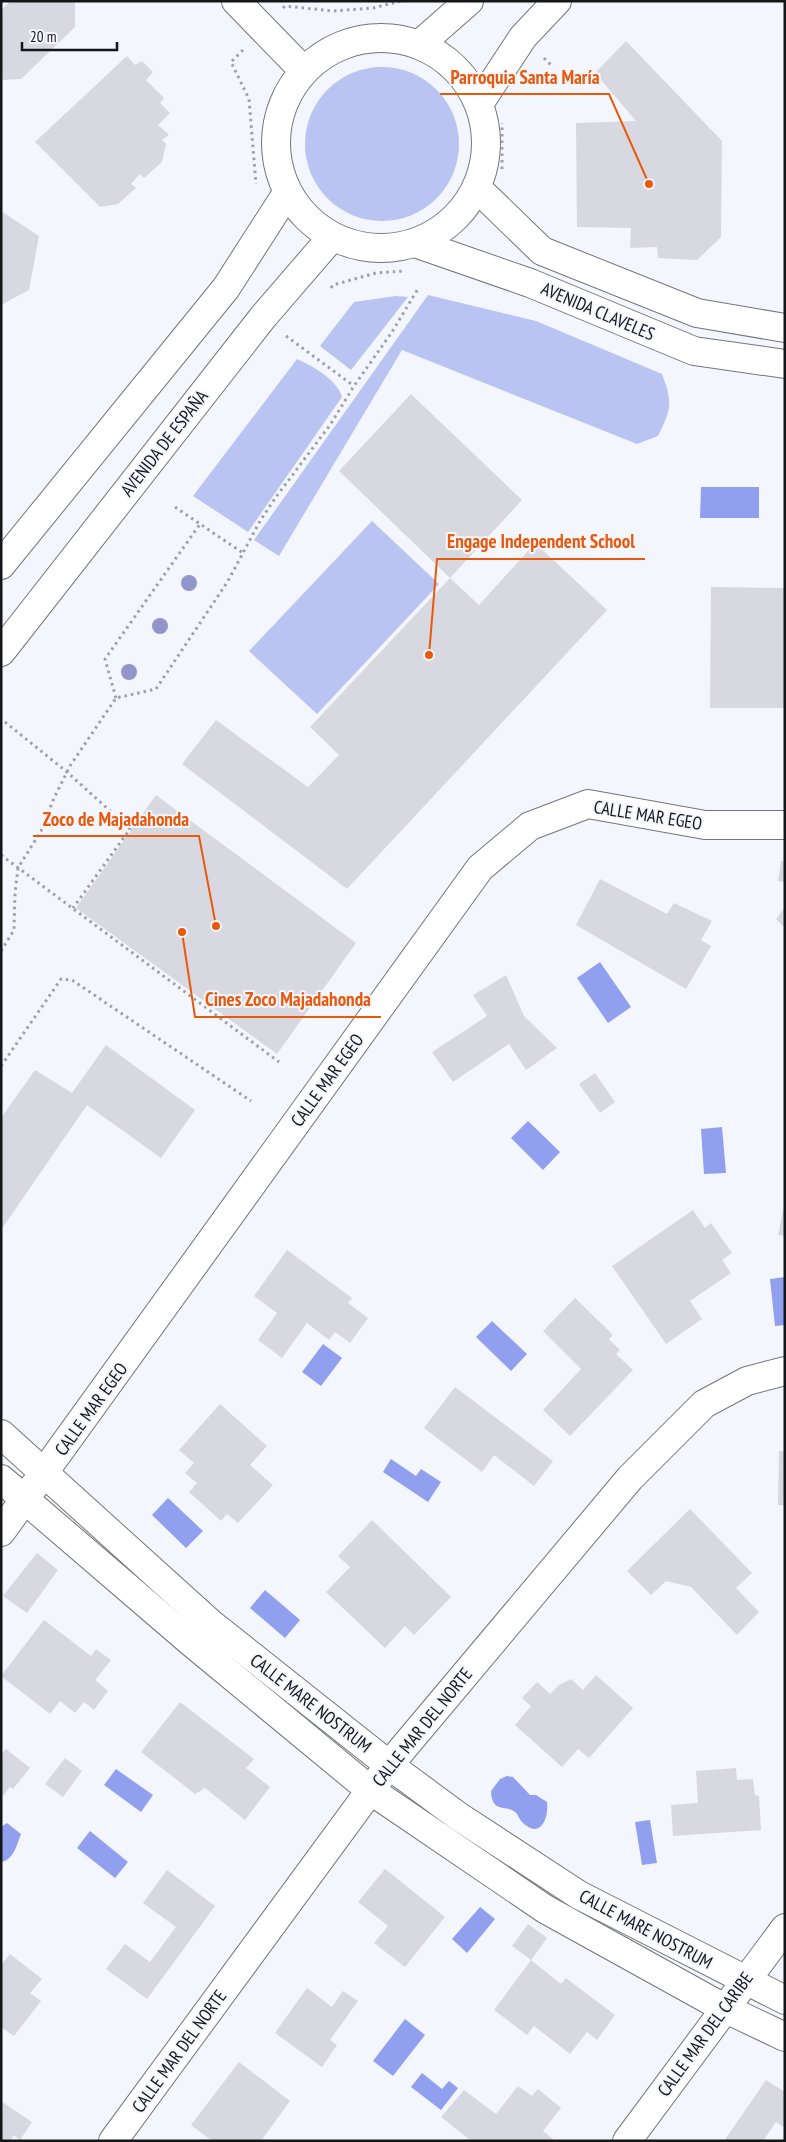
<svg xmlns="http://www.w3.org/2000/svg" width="786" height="2142" font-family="'PT Sans Narrow',sans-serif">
  <rect width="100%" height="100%" fill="#f4f6fd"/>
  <g fill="#b9c4f2">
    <circle cx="382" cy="144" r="77"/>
    <path d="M428,295L536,321L662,374C673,402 671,410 658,436L637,444L402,350L279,556L254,540Z"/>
    <polygon points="396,296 408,297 351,370 320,346 354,302"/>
    <path d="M297,359C313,366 337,380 342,397L248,532L193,496Z"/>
    <polygon points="372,521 439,584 317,714 249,651"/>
  </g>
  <g fill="#91a0ee">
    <polygon points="701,487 759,487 759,518 700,518"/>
    <polygon points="600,962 631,1007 608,1023 577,978"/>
    <polygon points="528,1121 560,1152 543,1170 511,1138"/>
    <polygon points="722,1127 726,1173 704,1174 701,1129"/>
    <polygon points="785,1277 785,1325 775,1326 770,1279"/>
    <polygon points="492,1321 527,1354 511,1371 476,1337"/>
    <polygon points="323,1344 342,1358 321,1386 302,1372"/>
    <polygon points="391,1459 416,1476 421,1469 441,1482 428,1502 383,1472"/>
    <polygon points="168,1498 203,1531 186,1548 152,1515"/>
    <polygon points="265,1590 300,1620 285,1638 250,1608"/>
    <polygon points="116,1769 153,1795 141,1812 104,1785"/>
    <path d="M507,1776L513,1777L530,1795H536L547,1802C549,1819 540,1840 522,1822C519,1819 518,1814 515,1812C505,1804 492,1814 491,1791L500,1779Z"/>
    <polygon points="650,1820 657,1863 642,1865 635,1822"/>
    <path d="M7,1823L21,1834C17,1844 14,1859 2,1862L1,1827Z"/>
    <polygon points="90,1831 128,1862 115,1878 77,1848"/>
    <polygon points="480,1907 495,1919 467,1953 452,1939"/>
    <polygon points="405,2019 425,2035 393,2076 373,2061"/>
    <polygon points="422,2073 442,2089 449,2081 458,2088 441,2110 411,2087"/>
  </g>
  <g fill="#d8d9e0">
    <polygon points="11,1 75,1 75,27 21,79 1,80 1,10"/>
    <polygon points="626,41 722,141 721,237 697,260 658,258 657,247 630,248 631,228 577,227 576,123 636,121 595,73"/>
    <polygon points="127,56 135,65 142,61 153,72 146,80 164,98 160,103 170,113 158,125 169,135 162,140 166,144 162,162 144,178 140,174 131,184 136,188 118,204 100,207 35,142"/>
    <polygon points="1,211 39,236 29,290 1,305"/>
    <polygon points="411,394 522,500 450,578 339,471"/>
    <polygon points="535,543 607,610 347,889 182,764 216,720 308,787 339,755 310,727 450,578 479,605"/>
    <polygon points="711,587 785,588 785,708 710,708"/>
    <polygon points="156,795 356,943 277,1054 76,908"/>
    <polygon points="781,861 785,861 785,882 778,881"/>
    <polygon points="600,879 667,914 674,903 712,921 701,940 711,946 686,989 576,925"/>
    <polygon points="785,907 785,928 776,919"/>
    <polygon points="506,975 524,1016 557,1048 526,1070 509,1044 453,1082 432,1052 487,1016 473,995"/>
    <polygon points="106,1045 195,1110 161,1158 87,1105 1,1230 1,1118 35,1070 72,1093"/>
    <polygon points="595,1073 615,1102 600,1113 579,1084"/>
    <polygon points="784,1206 785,1206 785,1236 778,1235"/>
    <polygon points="693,1210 705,1228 711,1223 732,1253 722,1260 731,1273 690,1301 702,1319 666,1344 612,1266"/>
    <polygon points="287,1250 352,1298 348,1303 368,1318 350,1343 335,1332 329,1340 307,1323 282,1358 258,1340 277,1313 254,1296"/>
    <polygon points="575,1298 613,1335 609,1339 620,1350 616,1354 633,1370 570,1436 543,1410 581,1369 543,1331"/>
    <polygon points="455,1387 553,1461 534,1486 494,1455 482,1472 424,1428"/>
    <polygon points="220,1404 267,1446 250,1465 273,1485 238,1523 227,1514 221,1521 189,1492 197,1483 185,1473 194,1463 179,1450"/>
    <polygon points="779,1451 785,1451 785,1505 778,1505"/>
    <polygon points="690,1509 752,1573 736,1588 759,1612 737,1635 691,1587 666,1581 651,1595 627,1571"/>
    <polygon points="372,1520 451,1597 414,1635 405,1626 385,1648 326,1592 350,1567 338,1556"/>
    <polygon points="37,1553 58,1570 27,1613 3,1596"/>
    <polygon points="44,1620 91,1656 96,1649 111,1660 95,1680 108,1691 94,1710 84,1702 75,1713 60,1701 50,1714 1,1676"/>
    <polygon points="596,1675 633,1708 589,1758 578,1749 562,1767 515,1725 531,1706 522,1698 537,1682 550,1694 559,1685 571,1679 583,1690"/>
    <polygon points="180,1702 254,1759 246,1768 270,1787 245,1820 205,1788 195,1794 141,1752"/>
    <polygon points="6,1749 30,1768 13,1789 10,1787 1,1798 1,1755"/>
    <polygon points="65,1758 82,1771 63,1797 45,1784"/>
    <polygon points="736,1768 737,1780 753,1779 755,1795 759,1796 761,1830 673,1836 671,1805 698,1803 696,1771"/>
    <polygon points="385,1869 445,1917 405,1967 374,1943 388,1926 358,1902"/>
    <polygon points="167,1870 215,1906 147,1999 106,1969 125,1944 150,1962 176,1927 143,1903"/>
    <polygon points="528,1924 547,1938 531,1960 512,1946"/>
    <polygon points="10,1954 42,1979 30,1993 41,2001 14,2036 1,2027 1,1965"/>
    <polygon points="531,1960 561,1984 566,1978 615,2015 597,2040 587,2032 570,2054 534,2026 527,2035 494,2010"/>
    <polygon points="307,1988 332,2007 343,1991 358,2001 330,2040 337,2045 322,2067 275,2033"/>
    <polygon points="239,2062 290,2101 261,2141 212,2141 191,2125"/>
    <polygon points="766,2080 785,2092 785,2128 776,2122 763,2141 724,2141"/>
    <polygon points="518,2086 532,2096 538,2089 561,2108 543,2131 553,2139 552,2141 471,2141 441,2117 464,2090 496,2114"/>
    <polygon points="1,2101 32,2122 20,2140 14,2135 10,2141 1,2141"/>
  </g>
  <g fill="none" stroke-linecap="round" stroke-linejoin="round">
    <g stroke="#73757a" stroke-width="30">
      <g id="street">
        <polyline points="236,1 303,70"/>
        <circle cx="381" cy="143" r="105"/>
        <polyline points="420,44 469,1"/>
        <polyline points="479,104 523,37 557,1"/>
        <polyline points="477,188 542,251 697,313 785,328"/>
        <polyline points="415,243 530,283 694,351 785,364"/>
        <polyline points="1,565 226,288 287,193"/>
        <polyline points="1,652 263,317 332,237"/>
        <polyline points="1,1434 210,1623 389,1765 458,1816 579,1895 785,2000"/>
        <polyline points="1,1479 192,1643 370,1790 545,1909 724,2008 785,2037"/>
        <polyline points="1,1532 480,868 530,826 588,804 705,825 785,825"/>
        <polyline points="113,2141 389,1765 630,1478 704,1404 747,1381 785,1371"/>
        <polyline points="627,2141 785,1928"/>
      </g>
    </g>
    <g stroke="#9fa0a5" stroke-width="3" stroke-dasharray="2.5 4" stroke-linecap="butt">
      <polyline points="283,8 285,6 333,11 373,8 401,1"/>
      <polyline points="243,50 231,62 249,99 256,184"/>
      <polyline points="544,58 551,65"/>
      <polyline points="502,169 502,123"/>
      <polyline points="331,288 333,285 376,273 404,271"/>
      <polyline points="286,336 354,386"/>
      <polyline points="175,507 243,553"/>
      <polyline points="116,698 105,659 200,524"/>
      <polyline points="5,722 67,772 130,829 73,908"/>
      <polyline points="1,855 279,1062"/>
      <polyline points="1,951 14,930 15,893 18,868 41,831 54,798 70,766 116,698 156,689 228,581 260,521 276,497 330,425 354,386 392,332 419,287"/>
      <polyline points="1,1066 61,979 72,980 251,1101"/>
    </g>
    <use href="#street" stroke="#fff" stroke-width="28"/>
  </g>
  <g fill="#9096ca">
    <circle cx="189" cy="583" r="8"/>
    <circle cx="160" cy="626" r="8"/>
    <circle cx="129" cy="672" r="8"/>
  </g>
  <g text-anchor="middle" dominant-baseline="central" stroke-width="4" stroke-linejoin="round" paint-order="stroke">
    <g font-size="18" fill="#151618" stroke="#f4f6fd">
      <text transform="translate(598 311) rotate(23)">AVENIDA CLAVELES</text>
      <text transform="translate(164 443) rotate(-52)">AVENIDA DE ESPAÑA</text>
      <text transform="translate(648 815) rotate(9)">CALLE MAR EGEO</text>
      <text transform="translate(327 1080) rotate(-54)">CALLE MAR EGEO</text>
      <text transform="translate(91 1409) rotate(-54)">CALLE MAR EGEO</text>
      <text transform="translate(311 1703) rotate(38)">CALLE MARE NOSTRUM</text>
      <text transform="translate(422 1727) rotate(-51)">CALLE MAR DEL NORTE</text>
      <text transform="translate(646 1929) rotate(28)">CALLE MARE NOSTRUM</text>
      <text transform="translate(705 2034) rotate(-54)">CALLE MAR DEL CARIBE</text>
      <text transform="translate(179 2051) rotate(-54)">CALLE MAR DEL NORTE</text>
    </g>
  </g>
  <path fill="none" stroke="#e8590c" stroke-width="2" d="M649 184L609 94H440M429 655L437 559H645M216 926L199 836H33M182 932L195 1017H381"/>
  <g fill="#e8590c" stroke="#f4f6fd" stroke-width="2">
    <circle cx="649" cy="184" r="5"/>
    <circle cx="429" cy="655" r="5"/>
    <circle cx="216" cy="926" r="5"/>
    <circle cx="182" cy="932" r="5"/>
  </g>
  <g font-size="19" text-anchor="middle" font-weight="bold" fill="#e8590c" stroke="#f4f6fd" stroke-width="4" stroke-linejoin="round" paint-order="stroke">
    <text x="525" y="84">Parroquia Santa María</text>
    <text x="541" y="548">Engage Independent School</text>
    <text x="116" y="826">Zoco de Majadahonda</text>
    <text x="288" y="1006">Cines Zoco Majadahonda</text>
  </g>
  <rect width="786" height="2142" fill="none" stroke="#151618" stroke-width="5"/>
  <path d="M22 42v8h95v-8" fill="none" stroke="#151618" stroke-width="2.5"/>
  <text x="30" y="42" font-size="15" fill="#151618" stroke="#f4f6fd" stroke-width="4" paint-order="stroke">20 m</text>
</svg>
